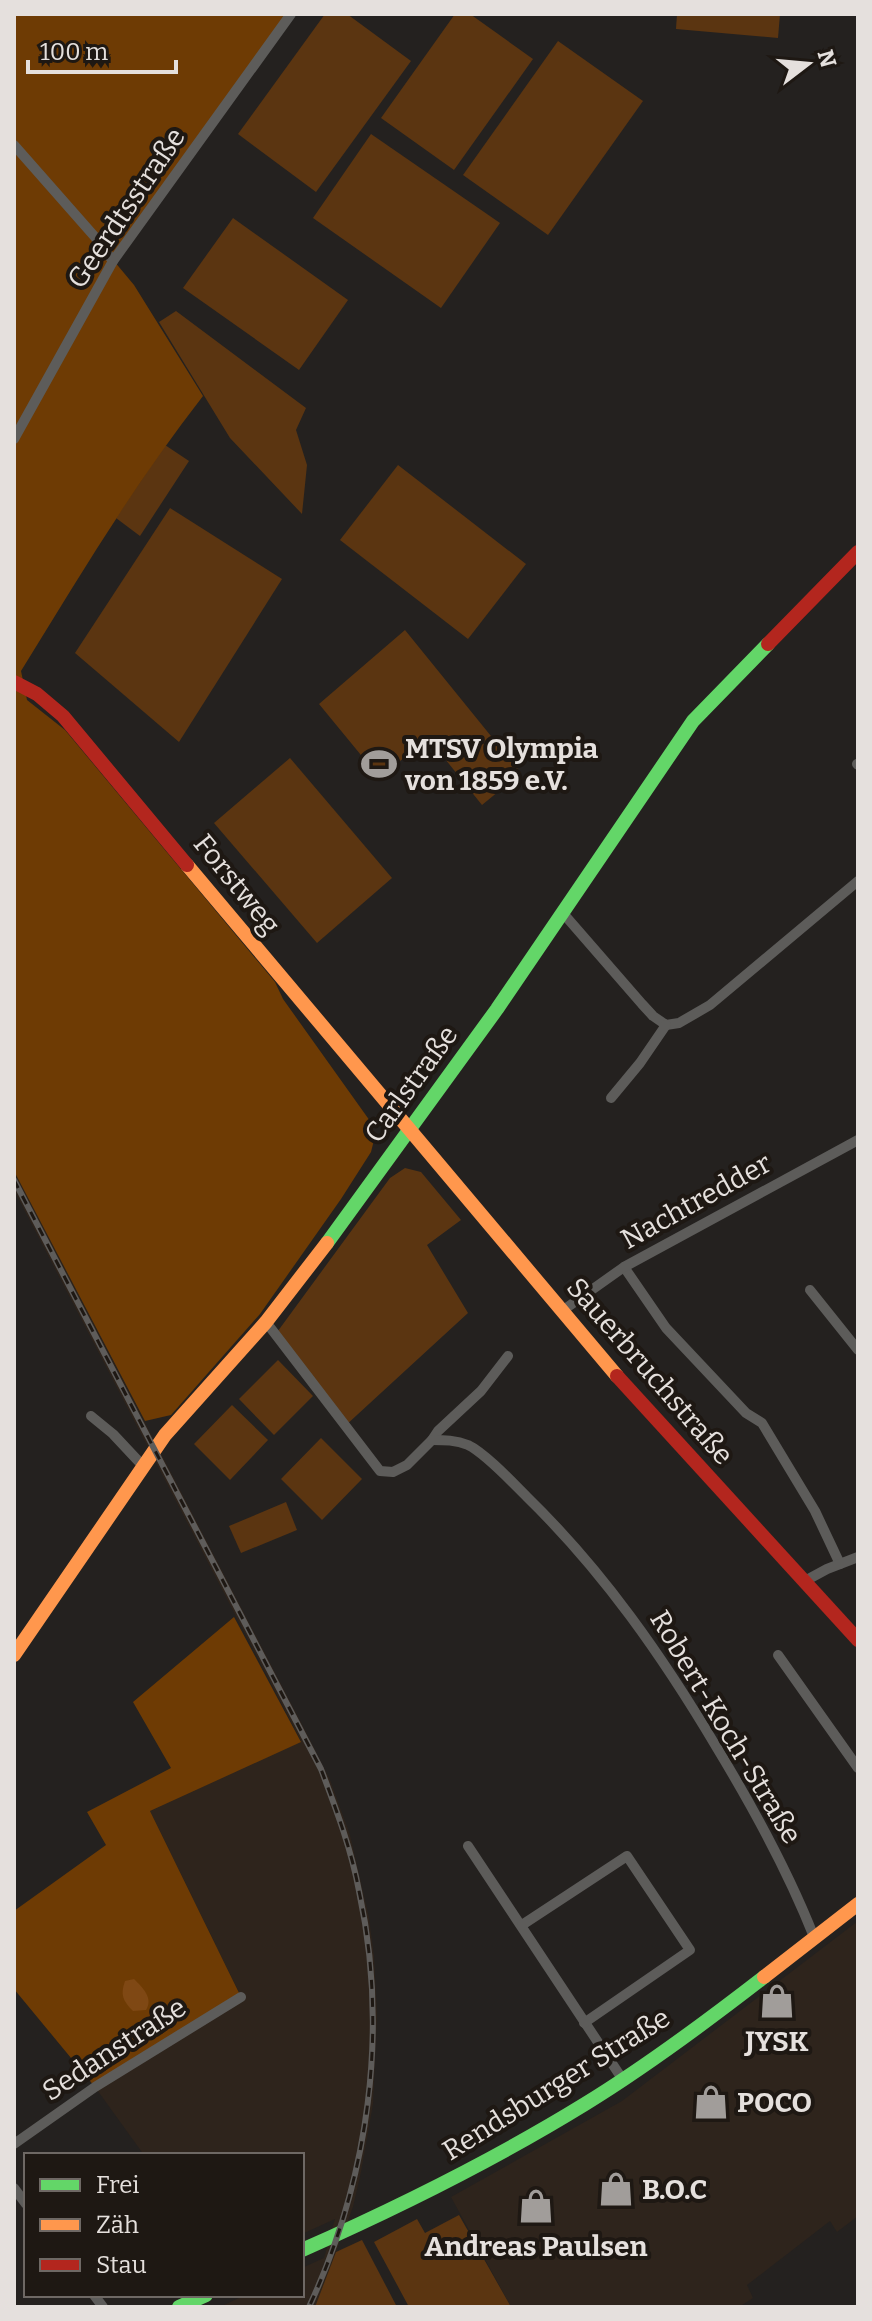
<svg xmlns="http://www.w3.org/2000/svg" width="872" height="2321" font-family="Bitter,serif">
  <rect width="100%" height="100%" fill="#24211f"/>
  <g fill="#2e241c">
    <polygon points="14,1171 310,1740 330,1780 350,1835 369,1918 374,1956 377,2015 373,2104 361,2172 353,2207 315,2307 220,2307 245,2295 302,2295 302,2268 324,2258 335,2219 302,2234 302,2155 144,2155 95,2087 241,1997 150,1811 301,1741 14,1190"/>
    <polygon points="858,1921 858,2216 837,2232 830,2221 747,2285 753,2298 739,2307 511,2307 451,2197 622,2101"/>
  </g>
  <g fill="#5b3511">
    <polygon points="325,14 347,14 411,61 316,192 238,134"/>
    <polygon points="455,14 470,14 533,59 454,170 381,118"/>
    <polygon points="677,14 780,14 778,38 676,29"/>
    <polygon points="558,41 643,101 548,235 463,175"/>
    <polygon points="371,134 500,223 441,308 313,218"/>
    <polygon points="233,218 348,300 299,370 183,288"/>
    <polygon points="176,311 306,408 296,430 307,465 302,514 230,438 159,322"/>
    <polygon points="165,445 189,461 140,536 116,518"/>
    <polygon points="398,465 526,564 468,639 340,540"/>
    <polygon points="170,508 282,579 179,742 75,653"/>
    <polygon points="405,630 521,773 482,805 429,739 379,777 319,704"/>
    <polygon points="290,758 392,878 317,943 214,823"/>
    <polygon points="405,1168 421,1172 461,1220 427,1245 468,1313 345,1426 275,1335 390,1178"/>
    <polygon points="278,1360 313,1396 274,1435 239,1399"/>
    <polygon points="232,1405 268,1440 230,1480 194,1444"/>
    <polygon points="321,1438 362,1479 322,1520 281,1479"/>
    <polygon points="286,1502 297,1530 241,1553 229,1526"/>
    <polygon points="459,2215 511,2307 409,2307 374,2242 417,2219 425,2233"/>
    <polygon points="362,2240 397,2307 315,2307 336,2252"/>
  </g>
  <g fill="#6e3b04">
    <path d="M14,14H291L114,261L134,285L203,396C135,483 79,577 21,671L27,700L65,730L275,982L283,999L370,1121L375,1136L371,1152L341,1199L260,1314L171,1415L145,1421L14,1171Z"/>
    <polygon points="234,1617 301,1742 150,1811 241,1997 95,2087 14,1989 14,1911 106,1845 87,1812 171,1768 133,1702"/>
  </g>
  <path fill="#7f4814" d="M134,1979C142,1987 154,1998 146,2010L133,2011C123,2001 120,1995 125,1981Z"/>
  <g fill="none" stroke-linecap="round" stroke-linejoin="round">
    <g stroke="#5d5c5a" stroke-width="10">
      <polyline points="14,145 95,237 113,261"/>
      <polyline points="14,439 113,261 291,14"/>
      <polyline points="857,764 858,765"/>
      <polyline points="562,912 642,1004 653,1016 666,1025 679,1023 710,1005 858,881"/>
      <polyline points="611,1098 640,1063 666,1025"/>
      <polyline points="624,1267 666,1328 746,1413 762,1423 815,1511 840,1564"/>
      <polyline points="810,1290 858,1350"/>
      <polyline points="562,1311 624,1267 858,1140"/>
      <polyline points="266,1322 380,1471 393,1472 407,1465 432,1440 438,1431 481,1391 508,1356"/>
      <polyline points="91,1416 113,1434 142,1465"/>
      <path d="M432,1440C444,1440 456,1440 468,1445C485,1453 513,1483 527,1497C603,1571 663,1657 717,1748C754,1809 788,1871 814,1937"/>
      <polyline points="803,1582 827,1569 858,1557"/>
      <polyline points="778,1655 858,1768"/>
      <polyline points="468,1846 623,2080"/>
      <polyline points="522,1925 627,1856 690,1950 584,2023"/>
      <polyline points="14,2144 95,2087 241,1997"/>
      <polyline points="14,2188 26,2204"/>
      <polyline points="94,2295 103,2307"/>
    </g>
    <g stroke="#63d668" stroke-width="14">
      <polyline points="327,1243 497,1009 693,721 768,644"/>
      <path d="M302,2250C399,2207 494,2160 585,2104C647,2066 706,2022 764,1977"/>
      <polyline points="179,2307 206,2295"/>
    </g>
    <g stroke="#ff974d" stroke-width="14">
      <polyline points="187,865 617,1376"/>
      <polyline points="14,1655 165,1435 266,1322 327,1243"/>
      <polyline points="764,1977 858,1904"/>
    </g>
    <g stroke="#b3261e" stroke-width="14">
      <polyline points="768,644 858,552"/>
      <polyline points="14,682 37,694 63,716 187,865"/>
      <polyline points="617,1376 858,1640"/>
    </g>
    <g stroke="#5e5c5a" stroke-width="6">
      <path id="rail" d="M14,1180L321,1769C336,1809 351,1848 359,1891C389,2030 369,2178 309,2307"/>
    </g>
    <use href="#rail" stroke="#1e1813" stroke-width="3" stroke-dasharray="9" stroke-linecap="butt"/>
  </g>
  <defs>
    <g id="stadium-bare" transform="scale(2.76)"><path d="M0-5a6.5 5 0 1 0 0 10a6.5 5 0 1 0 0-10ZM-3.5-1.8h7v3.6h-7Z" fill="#a19d9a" stroke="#1e1813" stroke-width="2.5" paint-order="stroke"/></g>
    <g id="shop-bare" transform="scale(2.76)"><path d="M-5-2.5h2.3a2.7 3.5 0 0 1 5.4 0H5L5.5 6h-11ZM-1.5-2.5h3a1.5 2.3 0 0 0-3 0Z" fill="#a19d9a" stroke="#1e1813" stroke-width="2.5" paint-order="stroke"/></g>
  </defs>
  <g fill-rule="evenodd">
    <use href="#stadium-bare" x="379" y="764"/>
    <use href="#shop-bare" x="777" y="2001"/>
    <use href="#shop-bare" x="711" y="2102"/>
    <use href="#shop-bare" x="616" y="2189"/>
    <use href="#shop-bare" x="536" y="2206"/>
  </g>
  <g text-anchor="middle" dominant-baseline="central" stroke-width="8" stroke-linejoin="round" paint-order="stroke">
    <g font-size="28" fill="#e5e0dd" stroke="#1e1813">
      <text transform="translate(126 208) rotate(-56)">Geerdtsstraße</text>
      <text transform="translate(237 884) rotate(51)">Forstweg</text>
      <text transform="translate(411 1084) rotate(-54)">Carlstraße</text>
      <text transform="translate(696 1201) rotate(-29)">Nachtredder</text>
      <text transform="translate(650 1371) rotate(49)">Sauerbruchstraße</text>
      <text transform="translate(726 1727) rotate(59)">Robert-Koch-Straße</text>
      <text transform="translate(114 2049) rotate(-33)">Sedanstraße</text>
      <text transform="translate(556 2084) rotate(-32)">Rendsburger Straße</text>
    </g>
    <g font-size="28" font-weight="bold" fill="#e5e0dd" stroke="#1e1813" text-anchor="start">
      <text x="405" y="748">MTSV Olympia<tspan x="405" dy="32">von 1859 e.V.</tspan></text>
      <text x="777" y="2041" text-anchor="middle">JYSK</text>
      <text x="737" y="2102">POCO</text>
      <text x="642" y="2189">B.O.C</text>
      <text x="536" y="2246" text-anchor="middle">Andreas Paulsen</text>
    </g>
  </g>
  <rect width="872" height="2321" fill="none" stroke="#e5e0dd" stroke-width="32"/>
  <rect x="24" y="2153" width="280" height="144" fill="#1e1813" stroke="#6e6864" stroke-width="2"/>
  <rect x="40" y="2179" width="40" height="12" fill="#63d668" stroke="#6e6864" stroke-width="2"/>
  <text x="96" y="2193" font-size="24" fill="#e5e0dd">Frei</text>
  <rect x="40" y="2219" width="40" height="12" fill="#ff974d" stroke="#6e6864" stroke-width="2"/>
  <text x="96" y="2233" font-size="24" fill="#e5e0dd">Zäh</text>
  <rect x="40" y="2259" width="40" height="12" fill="#b3261e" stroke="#6e6864" stroke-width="2"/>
  <text x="96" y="2273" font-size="24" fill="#e5e0dd">Stau</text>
  <g transform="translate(808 64) rotate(74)" stroke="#1e1813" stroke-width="6" paint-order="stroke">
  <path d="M0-6L14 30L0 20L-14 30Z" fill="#e5e0dd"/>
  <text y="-12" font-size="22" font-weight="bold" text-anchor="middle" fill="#e5e0dd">N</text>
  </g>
  <path d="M28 60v12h148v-12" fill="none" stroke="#e5e0dd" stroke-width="4"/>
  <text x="40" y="60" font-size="24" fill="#e5e0dd" stroke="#1e1813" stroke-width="6" paint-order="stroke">100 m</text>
</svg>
